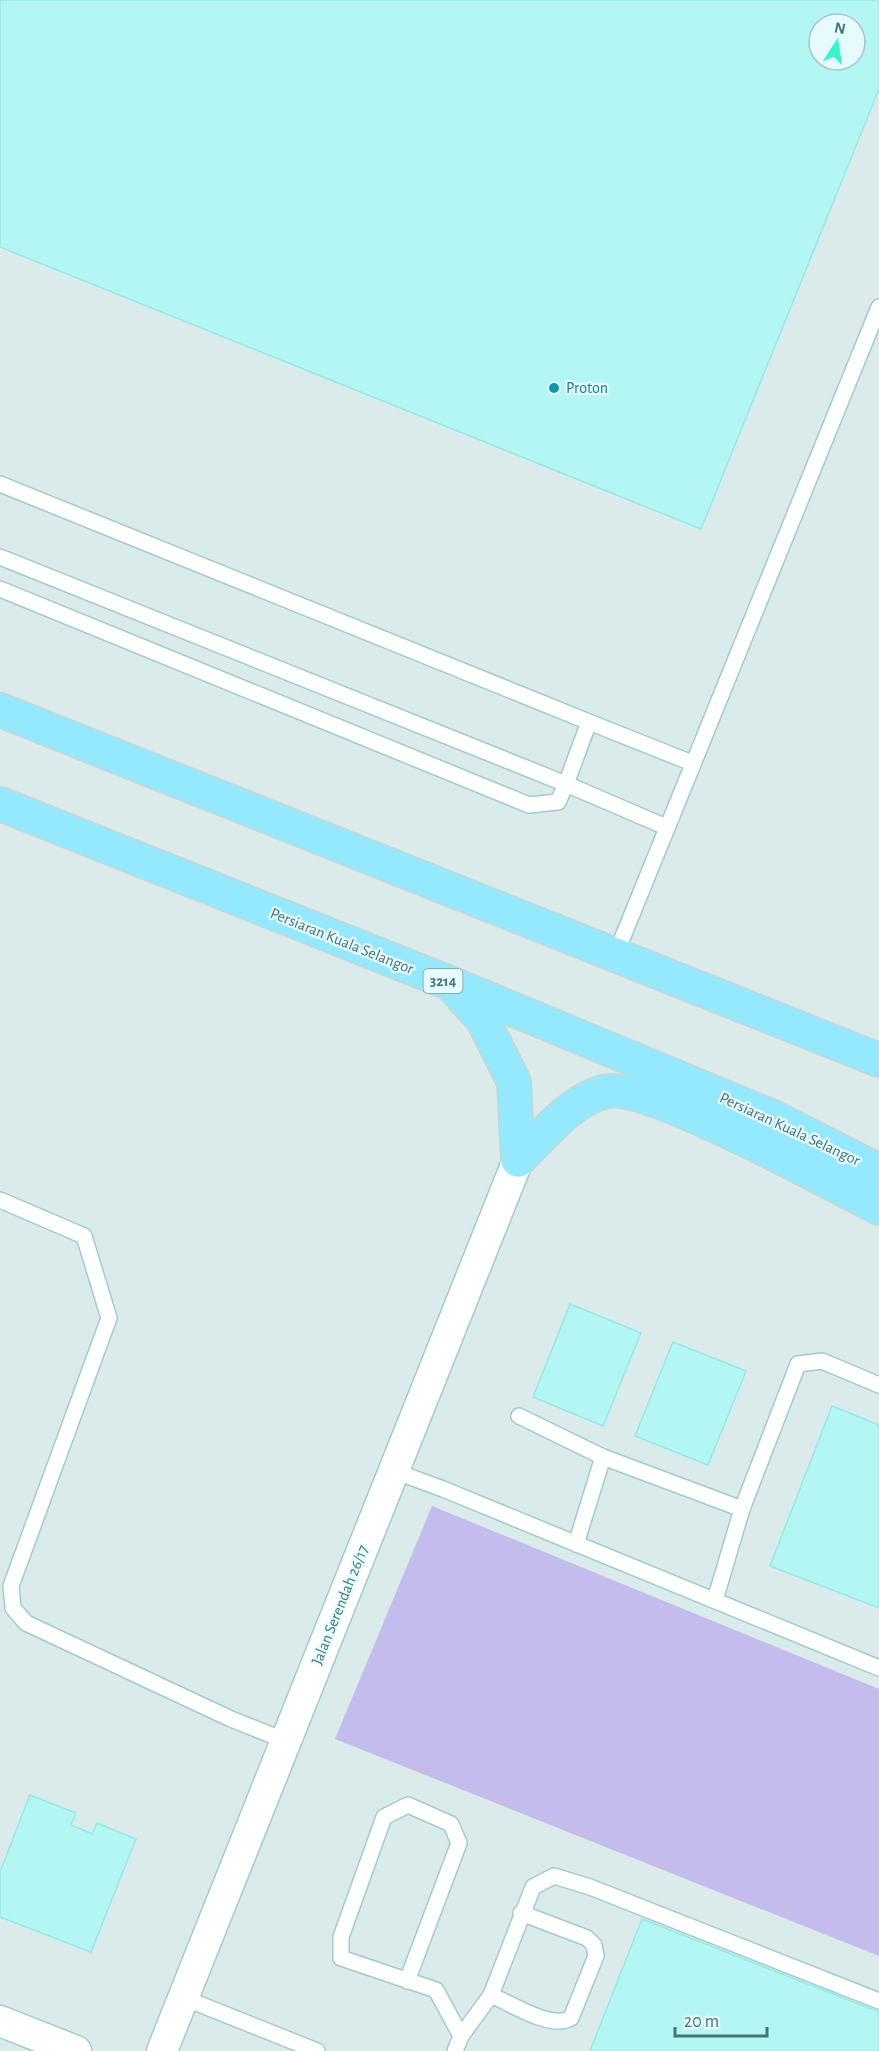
<svg xmlns="http://www.w3.org/2000/svg" width="879" height="2051" font-family="'Alegreya Sans',sans-serif">
  <rect width="100%" height="100%" fill="#dff8fe"/>
  <path fill="#dbebec" fill-rule="evenodd" d="M0,0H879V2051H0ZM819,24H855V60H819Z"/>
  <polygon fill="#c4bced" points="432,1506 879,1689 879,1956 335,1739"/>
  <g fill="#b4f6f4" stroke="#93eae6" stroke-width="1.5" fill-rule="evenodd">
    <path d="M0,0H879V89L701,529L0,247ZM819,24H855V60H819Z"/>
    <polygon points="570,1304 641,1333 603,1426 533,1397"/>
    <polygon points="673,1342 746,1371 708,1465 635,1436"/>
    <polygon points="832,1406 879,1425 879,1608 770,1566"/>
    <polygon points="30,1795 76,1813 71,1825 92,1834 97,1823 136,1839 91,1952 0,1917 0,1872"/>
    <polygon points="642,1919 879,2012 879,2051 590,2051"/>
  </g>
  <g fill="none" stroke-linecap="round" stroke-linejoin="round">
    <g stroke="#a2cbcc" stroke-width="18">
      <g id="service">
        <polyline points="0,484 589,722 566,784 0,557"/>
        <polyline points="0,589 529,805 558,802 566,784 666,827"/>
        <polyline points="589,722 692,763"/>
        <polyline points="615,956 879,307"/>
        <polyline points="0,1200 84,1236 109,1318 11,1586 13,1608 26,1623 231,1719 286,1741"/>
        <polyline points="519,1416 603,1457"/>
        <polyline points="394,1471 443,1489 879,1668"/>
        <polyline points="742,1509 798,1364 822,1361 879,1385"/>
        <polyline points="576,1544 603,1457 742,1509 715,1600"/>
        <polyline points="407,1981 459,1843 451,1824 408,1805 384,1817 341,1937 341,1958 436,1990 461,2036 455,2051"/>
        <path d="M491,1995C511,2004 552,2030 571,2018L596,1956L594,1945L587,1938L521,1913"/>
        <polyline points="184,1998 317,2051"/>
        <polyline points="461,2036 491,1995 533,1887 554,1876 590,1887 879,2001"/>
      </g>
    </g>
    <g stroke="#a2cbcc" stroke-width="33">
      <g id="minor">
        <polyline points="0,2021 76,2051"/>
        <polyline points="162,2051 518,1160"/>
      </g>
    </g>
    <g stroke="#c7d6d5" stroke-width="36">
      <g id="primary">
        <polyline points="0,710 879,1060"/>
        <polyline points="0,804 452,984 775,1118 879,1171"/>
        <polyline points="456,990 483,1020 514,1082 518,1160"/>
        <path d="M518,1160C543,1136 569,1102 603,1092C644,1079 833,1185 879,1208"/>
      </g>
    </g>
    <use href="#service" stroke="#fff" stroke-width="15"/>
    <use href="#minor" stroke="#fff" stroke-width="30"/>
    <use href="#primary" stroke="#95e9ff" stroke-width="33"/>
  </g>
  <circle fill="#0f9aa8" stroke="#e7fbff" stroke-width="2" cx="554" cy="388" r="6"/>
  <g text-anchor="middle" dominant-baseline="central" stroke-width="4.5" stroke-linejoin="round" paint-order="stroke">
    <rect fill="#e7fbff" stroke="#759f9d" stroke-width="1.5" x="423.5" y="969" width="39" height="24" rx="4.5"/>
    <g font-size="15" font-weight="bold" fill="#447773">
      <text x="443" y="981">3214</text>
    </g>
    <g font-size="16" fill="#0d838f" stroke="#e7fbff" text-anchor="start">
      <text x="566" y="388">Proton</text>
    </g>
    <g font-size="16" fill="#447773" stroke="#e7fbff">
      <text transform="translate(342 941) rotate(22)">Persiaran Kuala Selangor</text>
      <text transform="translate(790 1129) rotate(25)">Persiaran Kuala Selangor</text>
      <text transform="translate(340 1605) rotate(-68)">Jalan Serendah 26/17</text>
    </g>
  </g>
  <g transform="translate(837 42) rotate(12)"><circle r="28" fill="#e7fbff" stroke="#a6c6c7" stroke-width="1.5"/>
  <path d="M0-4.5L10 22L0 15L-10 22Z" fill="#38f4ce"/>
  <text y="-9" font-size="16" font-weight="bold" text-anchor="middle" fill="#447773">N</text>
  </g>
  <path d="M675 2027v9h92v-9" fill="none" stroke="#447773" stroke-width="3"/>
  <text x="684" y="2027" font-size="18" fill="#447773" stroke="#e7fbff" stroke-width="4.5" paint-order="stroke">20 m</text>
</svg>
